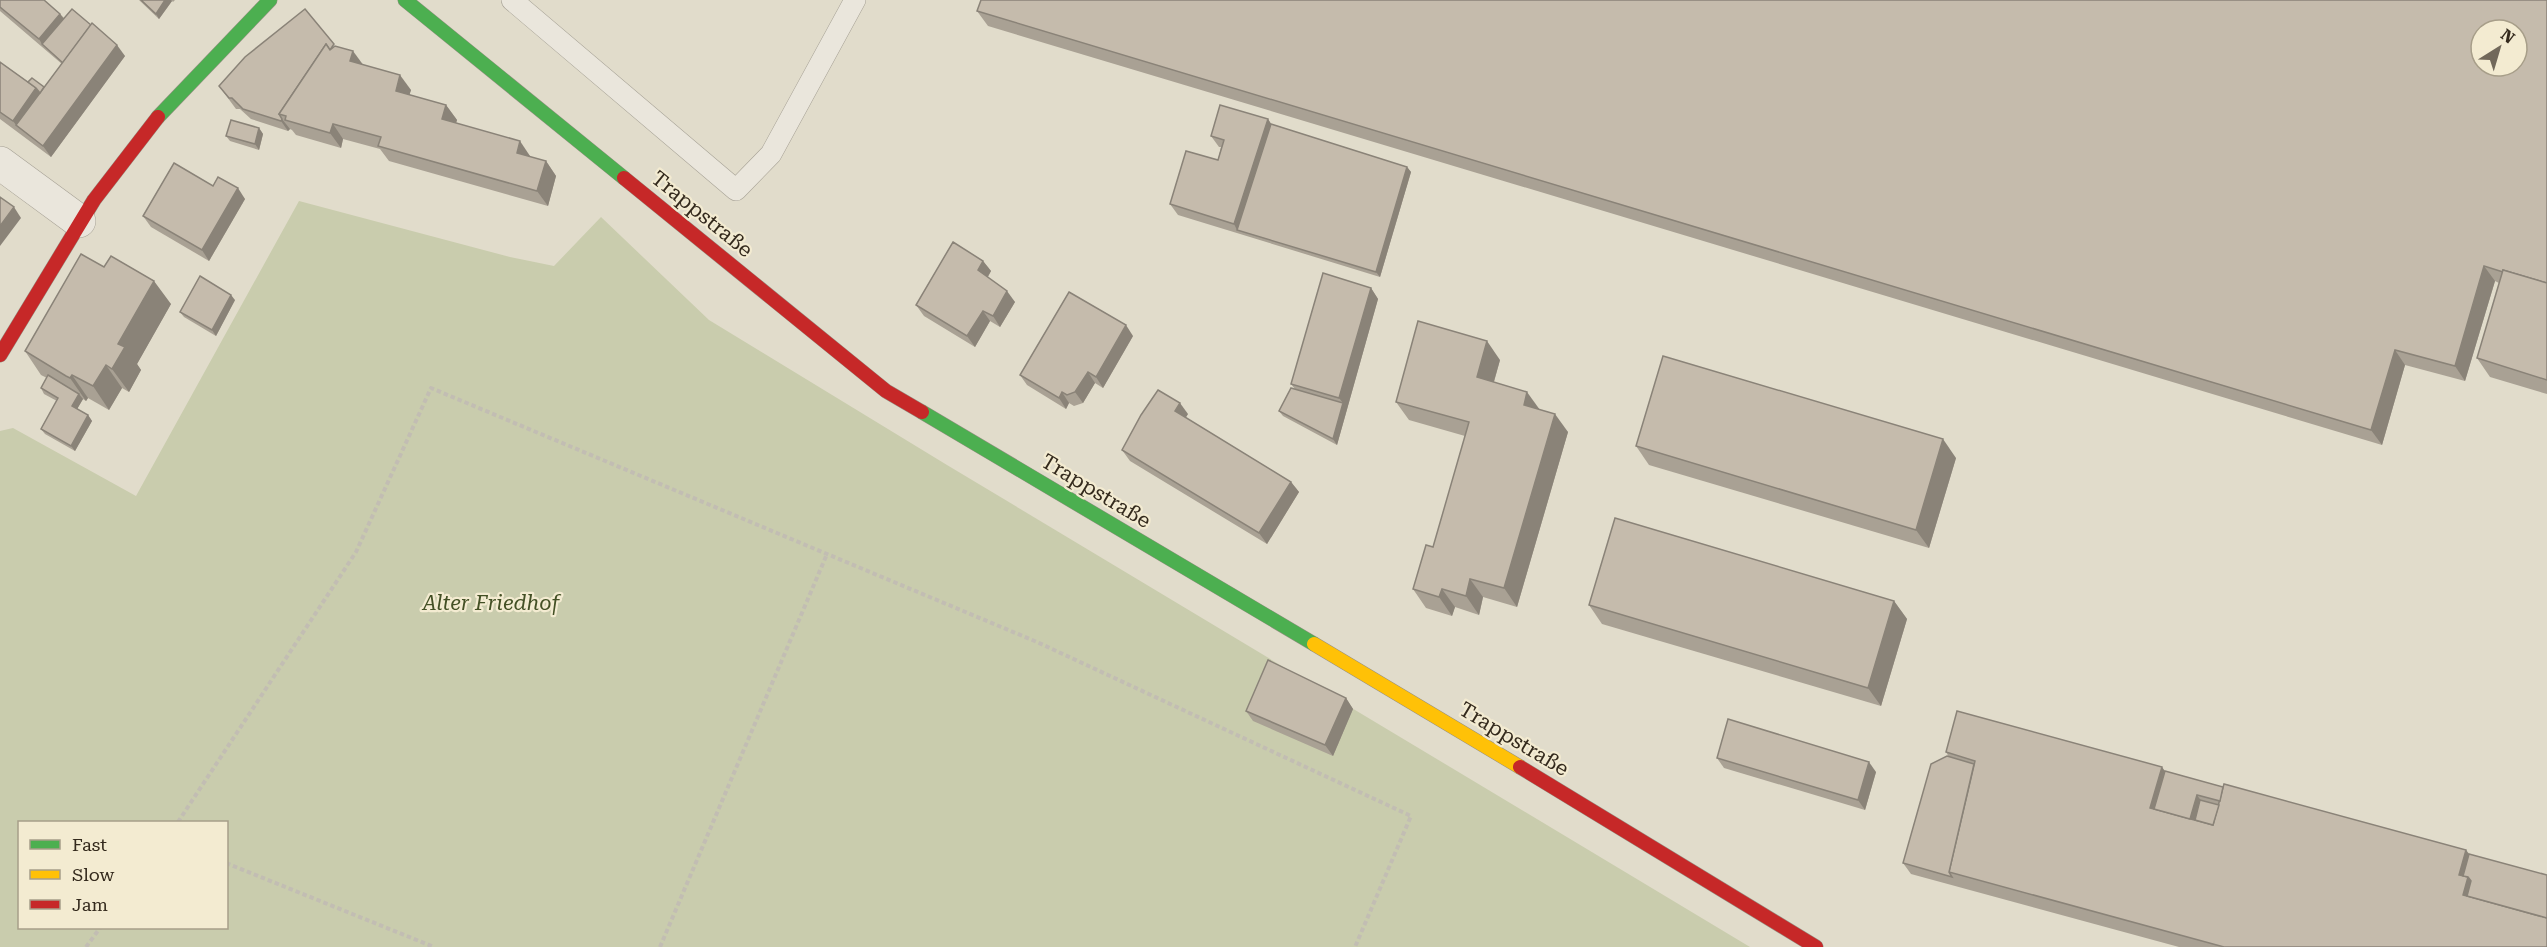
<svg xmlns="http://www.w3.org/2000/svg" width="2547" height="947" font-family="'Roboto Serif',serif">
  <rect width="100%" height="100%" fill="#e1dccb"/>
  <path fill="#c9ccad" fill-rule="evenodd" d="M299,201L510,257L554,266L601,217L709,320L947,465L1750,947H0V431L13,428L136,496ZM20,822H226V928H20Z"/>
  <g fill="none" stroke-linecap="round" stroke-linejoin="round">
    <g stroke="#a6a195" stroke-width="22">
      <polyline id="lane" points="512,0 736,190 771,154 855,0"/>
    </g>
    <g stroke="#a6a195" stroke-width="34">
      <polyline id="street" points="0,163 79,221"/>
    </g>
    <g stroke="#969084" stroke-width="15">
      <g id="fast">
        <polyline points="405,0 624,178"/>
        <polyline points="158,117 270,0"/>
        <polyline points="922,412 1314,644"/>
      </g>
    </g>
    <g stroke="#969084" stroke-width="15">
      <polyline id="slow" points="1314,644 1520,767"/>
    </g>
    <g stroke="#969084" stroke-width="15">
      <g id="jam">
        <polyline points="624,178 886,391 922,412"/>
        <polyline points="0,355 94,200 158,117"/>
        <polyline points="1520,767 1816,947"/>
      </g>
    </g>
    <g stroke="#c2bdb3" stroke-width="4" stroke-dasharray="4.5 3" stroke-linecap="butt">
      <polyline points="178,822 356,552 431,388 1037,642 1411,816 1355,947"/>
      <polyline points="226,863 434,947"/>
      <polyline points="86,947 100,928"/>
      <polyline points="660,947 827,554"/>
    </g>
    <use href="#lane" stroke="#eae6dc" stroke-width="21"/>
    <use href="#street" stroke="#eae6dc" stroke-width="33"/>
    <use href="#fast" stroke="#4caf50" stroke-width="14"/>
    <use href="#slow" stroke="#ffc107" stroke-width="14"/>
    <use href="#jam" stroke="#c62828" stroke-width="14"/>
  </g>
  <g fill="#a9a194">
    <polygon points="0,0 60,14 64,18 125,56 51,157 0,119 0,62 28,82 44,87 62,64 0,11"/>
    <polygon points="139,0 175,0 173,2 172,1 159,19"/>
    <polygon points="2547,0 2547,394 2490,377 2477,358 2499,283 2495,281 2465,381 2405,365 2382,445 988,26 977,11"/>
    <polygon points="335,46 363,65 411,90 409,95 446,105 457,120 456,123 530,156 530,157 546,161 556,176 548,206 389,161 380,149 343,139 341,148 296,135 292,130 290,129 288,131 251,119 240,109 236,109 219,86"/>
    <polygon points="1268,119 1271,124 1407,167 1411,172 1380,277 1178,215 1170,204 1218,160 1221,147 1219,147 1211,136"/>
    <polygon points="259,128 263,134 259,150 230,141 226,136"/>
    <polygon points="213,186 245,199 209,261 151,227 143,216"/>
    <polygon points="983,261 991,271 988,277 1015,302 1000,327 990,321 975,347 924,316 916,305"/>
    <polygon points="104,267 171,304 137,364 141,370 129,392 122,388 109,410 88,398 86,401 83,399 77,409 88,415 92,421 75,451 45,434 41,429 57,401 44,394 41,388 47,378 41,375 25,351"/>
    <polygon points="1371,288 1378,299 1337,445 1283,416 1279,411 1295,389 1291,384"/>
    <polygon points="235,300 216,336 184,317 180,312"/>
    <polygon points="1133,336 1103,388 1095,383 1083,403 1074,406 1069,403 1066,409 1027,385 1020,375"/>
    <polygon points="1500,360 1494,382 1540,410 1568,432 1517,607 1483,597 1479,615 1455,607 1452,616 1426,608 1413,589 1433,547 1465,436 1409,420 1396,402"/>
    <polygon points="1188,414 1185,418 1291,482 1299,492 1267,544 1130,461 1122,450"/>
    <polygon points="1636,446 1956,458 1929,548 1649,465"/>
    <polygon points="1894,601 1907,619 1881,706 1602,624 1589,605"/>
    <polygon points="1346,698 1353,709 1333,756 1253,721 1246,711"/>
    <polygon points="1946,752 2165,771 2223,787 2466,850 2547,947 2179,947 1911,874 1903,863 1949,757"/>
    <polygon points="1717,758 1876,772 1865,810 1724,768"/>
  </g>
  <g fill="#8a8378">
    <polygon points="165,0 171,0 172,1 159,19 156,14"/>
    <polygon points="60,14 68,24 42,44 39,39"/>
    <polygon points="117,45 125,56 51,157 43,146"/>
    <polygon points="353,51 364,66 350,61"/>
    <polygon points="400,75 411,90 406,106 396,91"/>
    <polygon points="36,88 43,98 16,125 13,121"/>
    <polygon points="446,105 457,120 452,134 442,119"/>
    <polygon points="282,119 290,129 288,131 281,121"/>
    <polygon points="1268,119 1275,130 1237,230 1234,224"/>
    <polygon points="333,124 343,139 341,148 330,133"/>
    <polygon points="259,128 263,134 259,150 255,144"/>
    <polygon points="520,141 530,156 527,168 517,153"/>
    <polygon points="546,161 556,176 548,206 537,191"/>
    <polygon points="1407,167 1411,172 1380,277 1376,272"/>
    <polygon points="238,188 245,199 209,261 202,250"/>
    <polygon points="14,207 21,218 0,246 0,226"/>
    <polygon points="983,261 991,271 985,281 978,270"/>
    <polygon points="2484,266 2495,281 2465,381 2455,366"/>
    <polygon points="154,281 171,304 137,364 141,370 129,392 112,369 118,344"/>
    <polygon points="1371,288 1378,299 1337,445 1333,439 1343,403 1339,398"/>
    <polygon points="1007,291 1015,302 1000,327 993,316"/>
    <polygon points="231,295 235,300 216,336 212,330"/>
    <polygon points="983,311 990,321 975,347 967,336"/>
    <polygon points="1126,325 1133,336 1103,388 1096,377"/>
    <polygon points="1487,341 1500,360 1490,395 1477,377"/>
    <polygon points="2395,350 2405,365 2382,445 2371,430"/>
    <polygon points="106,365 122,388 109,410 93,386"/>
    <polygon points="1088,372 1095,383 1083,403 1075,392"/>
    <polygon points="72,375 88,398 86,401 70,378"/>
    <polygon points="1062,392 1069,403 1066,409 1059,398"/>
    <polygon points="1527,392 1540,410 1524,405"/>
    <polygon points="79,394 83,399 76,411 72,406"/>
    <polygon points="1180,403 1188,414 1183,422 1175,411"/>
    <polygon points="1555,414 1568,432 1517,607 1504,588"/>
    <polygon points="88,415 92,421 75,451 71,446"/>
    <polygon points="1943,439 1956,458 1929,548 1916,530"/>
    <polygon points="1291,482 1299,492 1267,544 1259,533"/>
    <polygon points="1470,579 1483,597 1479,615 1466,596"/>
    <polygon points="1442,589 1455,607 1452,616 1439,597"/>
    <polygon points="1894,601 1907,619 1881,706 1868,688"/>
    <polygon points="1346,698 1353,709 1333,756 1325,745"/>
    <polygon points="1869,762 1876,772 1865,810 1858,800"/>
    <polygon points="2162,767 2173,782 2163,815 2150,808"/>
    <polygon points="2197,795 2204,805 2198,828 2189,822"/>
    <polygon points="2466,850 2476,865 2476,902 2463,895 2459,875"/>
  </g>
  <g fill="#c5bbac" stroke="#8a8378" stroke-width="1.5" fill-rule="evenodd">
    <polygon points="0,0 44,0 60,14 39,39 0,7"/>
    <polygon points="141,0 165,0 156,14"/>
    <path d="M981,0H2547V283L2503,270V272L2484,266L2455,366L2395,350L2371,430L977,11ZM2481,30H2517V66H2481Z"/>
    <polygon points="72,9 91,25 63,63 42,44"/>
    <polygon points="305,9 334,44 330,50 326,44 279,114 282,119 281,121 243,109 232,98 229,98 219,86 245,57"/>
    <polygon points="92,23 117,45 43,146 16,125"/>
    <polygon points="326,44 330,50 335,46 353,51 350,61 400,75 396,91 446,105 442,119 520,141 517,153 546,161 537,191 378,146 381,137 333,124 330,133 285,120 286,116 279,114"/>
    <polygon points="0,62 36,88 13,121 0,112"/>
    <polygon points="32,78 44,87 40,93 36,88 28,82"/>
    <polygon points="1220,105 1268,119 1234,224 1170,204 1186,151 1218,160 1224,140 1211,136"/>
    <polygon points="231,120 259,128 255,144 226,136"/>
    <polygon points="1271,124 1407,167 1376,272 1237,230"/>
    <polygon points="174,163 213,186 218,177 238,188 202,250 143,216"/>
    <polygon points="0,197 14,207 0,226"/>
    <polygon points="953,242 983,261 978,270 1007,291 993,316 983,311 967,336 916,305"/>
    <polygon points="81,254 104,267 111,256 154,281 118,344 125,347 112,369 106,365 93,386 72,375 70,378 66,376 25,351"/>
    <polygon points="2503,270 2547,283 2547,380 2477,358"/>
    <polygon points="1323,273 1371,288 1339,398 1291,384"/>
    <polygon points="200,276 231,295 212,330 180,312"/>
    <polygon points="1069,292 1126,325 1096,377 1088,372 1075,392 1067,395 1062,392 1059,398 1020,375"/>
    <polygon points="1418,321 1487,341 1477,377 1527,392 1524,405 1555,414 1504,588 1470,579 1466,596 1442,589 1439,597 1413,589 1426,545 1433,547 1469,422 1396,402"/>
    <polygon points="1663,356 1943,439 1916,530 1636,446"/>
    <polygon points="48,375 79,394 72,406 88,415 71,446 41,429 58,398 41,388"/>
    <polygon points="1291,388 1343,403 1333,439 1279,411"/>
    <polygon points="1158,390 1180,403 1175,411 1291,482 1259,533 1122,450 1141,415"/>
    <polygon points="1615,518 1894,601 1868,688 1589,605"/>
    <polygon points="1268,660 1346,698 1325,745 1246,711"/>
    <polygon points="1957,711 2162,767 2150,808 2213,825 2224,784 2466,850 2459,875 2468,877 2463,895 2547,918 2547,947 2224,947 1949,872 1975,761 1946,752"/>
    <polygon points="1728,719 1869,762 1858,800 1717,758"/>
    <polygon points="1947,756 1974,764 1949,872 1952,877 1903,863 1931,764"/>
    <polygon points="2165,771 2223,787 2220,801 2197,795 2190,819 2154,809"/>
    <polygon points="2200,800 2219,805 2213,825 2195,820"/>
    <polygon points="2469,854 2547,875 2547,918 2467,896 2471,881 2468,877 2463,876"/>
  </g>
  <g text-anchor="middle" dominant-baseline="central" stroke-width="4.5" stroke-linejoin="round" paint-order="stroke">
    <g font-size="21" fill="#342a1d" stroke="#f3ebd1">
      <text transform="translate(702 214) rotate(39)">Trappstraße</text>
      <text transform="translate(1096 491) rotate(31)">Trappstraße</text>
      <text transform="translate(1514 739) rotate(31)">Trappstraße</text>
    </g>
    <g font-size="21" font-style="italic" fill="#435025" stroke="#f3ebd1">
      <text x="491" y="603">Alter Friedhof</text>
    </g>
  </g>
  <rect x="18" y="821" width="210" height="108" fill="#f3ebd1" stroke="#a79e89" stroke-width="1.5"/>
  <rect x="30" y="840" width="30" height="9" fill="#4caf50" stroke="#a79e89" stroke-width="1.5"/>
  <text x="72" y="851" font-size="18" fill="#342a1d">Fast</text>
  <rect x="30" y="870" width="30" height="9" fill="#ffc107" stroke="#a79e89" stroke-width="1.5"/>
  <text x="72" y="881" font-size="18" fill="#342a1d">Slow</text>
  <rect x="30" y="900" width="30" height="9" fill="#c62828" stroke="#a79e89" stroke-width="1.5"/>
  <text x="72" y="911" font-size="18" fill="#342a1d">Jam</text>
  <g transform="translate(2499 48) rotate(37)"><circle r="28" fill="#f3ebd1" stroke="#a79e89" stroke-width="1.5"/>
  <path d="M0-4.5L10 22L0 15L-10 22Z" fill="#71685a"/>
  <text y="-9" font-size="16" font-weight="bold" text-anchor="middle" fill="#342a1d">N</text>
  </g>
</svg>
